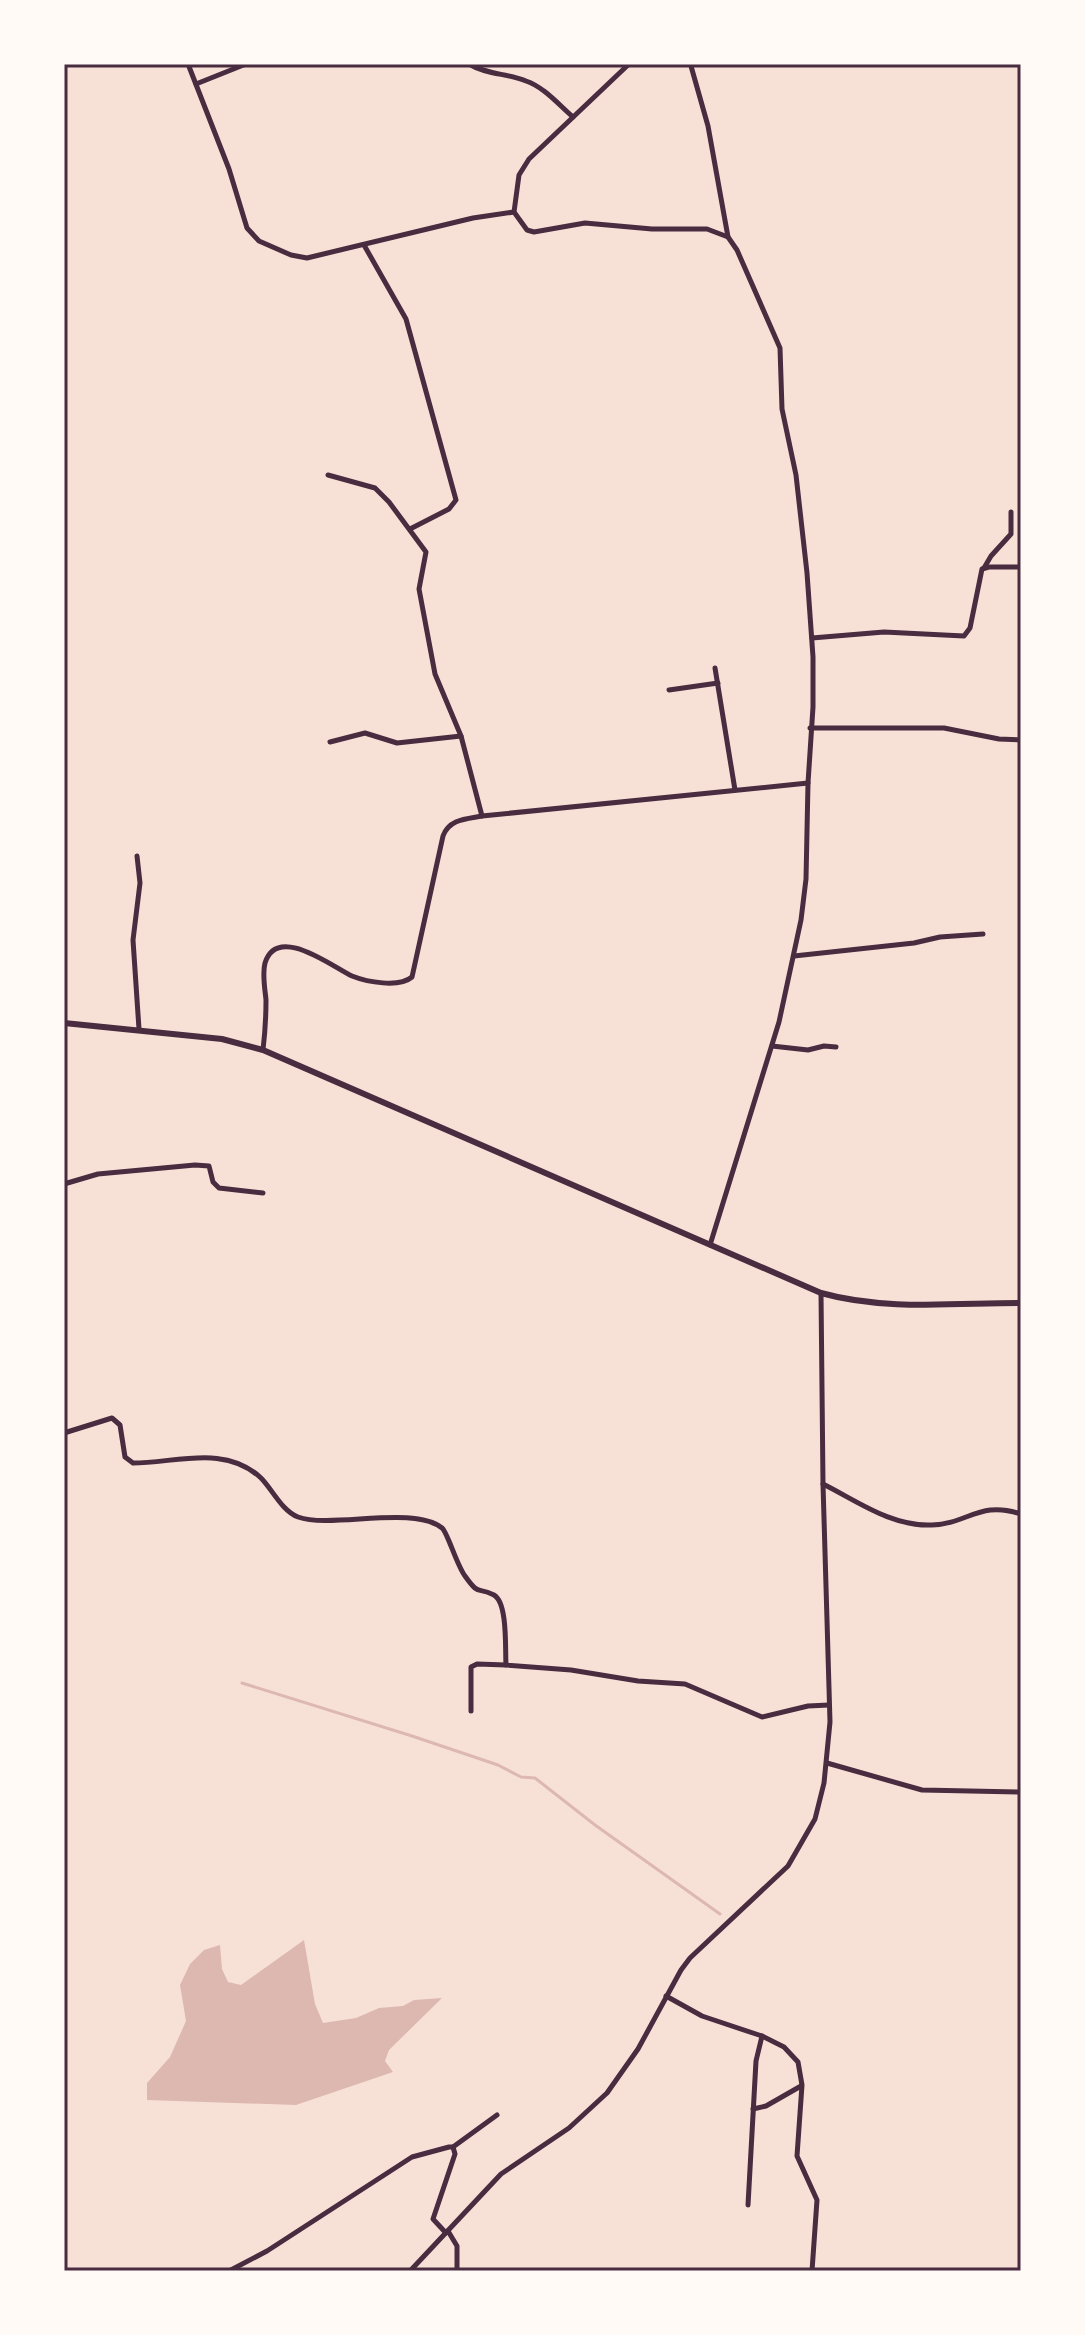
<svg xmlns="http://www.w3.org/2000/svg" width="1085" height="2335" font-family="Helvetica,sans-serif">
  <rect width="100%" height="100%" fill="#f7e1d7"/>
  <polygon fill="#dcb8b0" points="304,1940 315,2004 323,2023 356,2018 379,2008 403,2006 414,2000 442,1998 389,2050 385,2061 393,2072 296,2105 147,2100 147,2083 170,2057 186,2021 180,1985 190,1964 204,1950 220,1945 222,1969 228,1982 241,1985"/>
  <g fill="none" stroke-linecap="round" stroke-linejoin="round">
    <polyline stroke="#dcb8b0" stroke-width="3" points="242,1683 412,1736 498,1765 521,1777 535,1778 595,1825 720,1914"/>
    <g stroke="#4a2c40" stroke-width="5">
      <polyline points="188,64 229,169 247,228 259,241 291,255 307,258 473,218 514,212"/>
      <path d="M469,64C487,75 507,73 526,81C544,87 559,105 573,117"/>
      <polyline points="629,64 529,159 519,175 514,212 527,230 534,232 585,223 652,229 707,229 728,237 737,250 780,348 782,409 796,475 807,573 813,657 813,707 808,783 806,879 801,920 779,1022 710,1245"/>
      <polyline points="691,66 708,126 728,237"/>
      <polyline points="196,84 246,64"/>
      <polyline points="364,245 406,319 456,500 449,509 410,529"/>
      <polyline points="328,475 375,488 389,502 426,552 419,589 435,674 461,736 482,816"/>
      <polyline points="984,568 991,556 1011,534 1011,512"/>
      <polyline points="812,638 884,632 964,636 970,628 982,569 989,567 1021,567"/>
      <polyline points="715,668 735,790"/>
      <polyline points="669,690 718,683"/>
      <polyline points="810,728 944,728 999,739 1021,740"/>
      <polyline points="330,742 365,733 397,743 461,736"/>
      <polyline points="137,856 140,883 133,940 139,1029"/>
      <polyline points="794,956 914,943 940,937 983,934"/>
      <polyline points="772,1046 808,1050 824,1046 836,1047"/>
      <path d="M263,1050C265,1033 266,1017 266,1000C265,989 262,974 265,963C277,923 334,968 352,976C367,982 399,988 412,977L443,836C449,819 466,819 482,816L808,783"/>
      <polyline points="64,1184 98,1174 195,1165 209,1166 213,1182 219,1188 263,1193"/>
      <path d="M64,1433L112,1418L120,1425L125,1457L133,1463C176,1463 225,1444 261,1478C272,1489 282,1511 298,1517C331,1529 413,1505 442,1528C447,1531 457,1566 465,1576C480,1597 476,1586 494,1595C508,1603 505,1650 506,1665L571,1670L638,1681L685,1684L762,1717L808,1706L829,1705"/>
      <path d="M823,1484C857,1501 892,1527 932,1525C968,1524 980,1500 1021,1514"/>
      <polyline points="471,1711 471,1667 477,1664 506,1665"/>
      <polyline points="827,1763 922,1790 1021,1792"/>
      <polyline points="666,1996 702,2016 762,2036 784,2047 798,2062 802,2085 797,2156 817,2200 812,2271"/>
      <polyline points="753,2109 766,2106 801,2086"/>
      <polyline points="453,2147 497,2115"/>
      <polyline points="748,2205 756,2061 762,2036"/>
      <polyline points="448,2231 457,2246 457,2271"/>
      <polyline points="229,2271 267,2251 412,2157 449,2147 453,2147 455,2154 433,2219 446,2233"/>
      <polyline points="410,2271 501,2174 569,2128 607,2093 638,2049 681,1970 690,1958 788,1866 815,1819 824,1783 830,1722 823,1484 821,1293"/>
    </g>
    <path stroke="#4a2c40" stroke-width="6" d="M64,1023L222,1039L263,1050L821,1293C885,1311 956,1303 1021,1303"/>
  </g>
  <rect width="1085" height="2335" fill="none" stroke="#fffaf5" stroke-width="132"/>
  <rect x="66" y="66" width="953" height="2203" fill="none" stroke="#4a2c40" stroke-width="3"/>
</svg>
